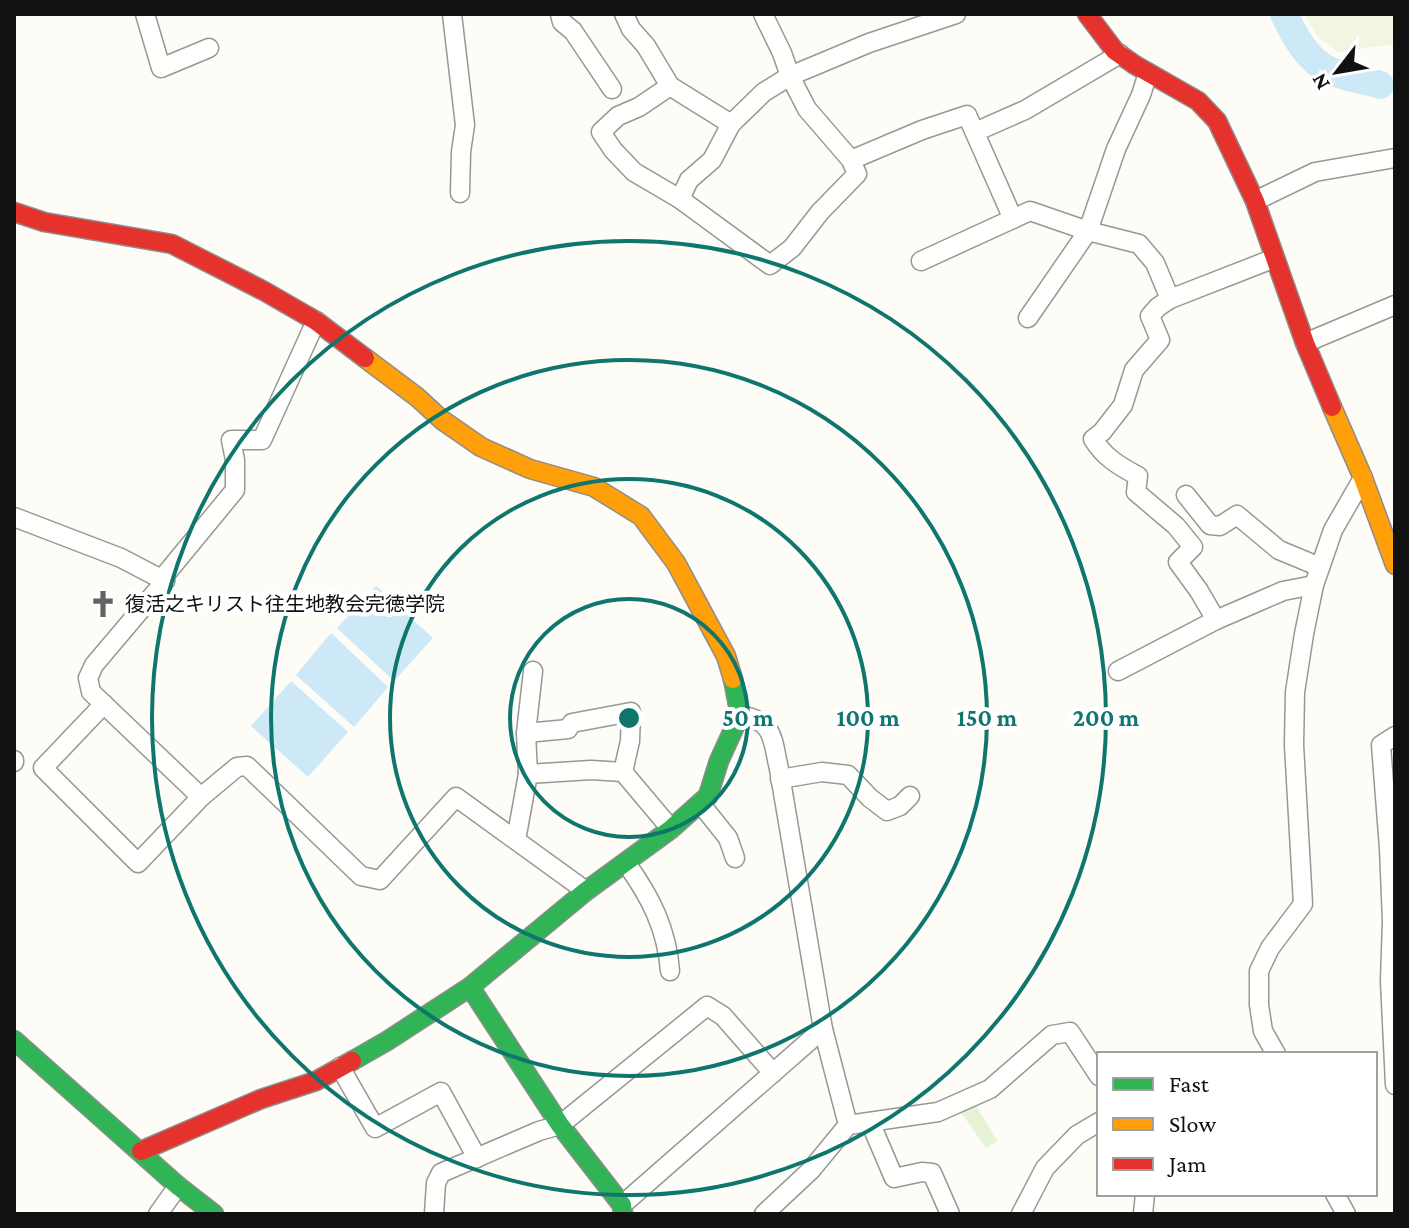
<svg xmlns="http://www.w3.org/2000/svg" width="1409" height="1228" font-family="'Crimson Pro','Noto Sans JP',serif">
  <rect width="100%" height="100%" fill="#fdfcf7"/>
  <polygon fill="#e7f3d7" points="973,1101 998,1141 986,1148 958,1108"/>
  <polygon fill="#f0f6e1" points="1305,14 1395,14 1395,44 1338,52 1316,35"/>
  <g fill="#cde8f7">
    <polygon points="376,586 433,638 394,681 337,628"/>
    <polygon points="331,633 388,687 354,727 296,675"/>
    <polygon points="291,681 348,732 308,777 251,726"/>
  </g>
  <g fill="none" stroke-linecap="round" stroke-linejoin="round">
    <path stroke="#cde8f7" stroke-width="28" d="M1284,14C1294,35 1308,62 1331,71C1346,78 1364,80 1380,85"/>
    <g stroke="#979795" stroke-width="21">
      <g id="street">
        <polyline points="145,14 161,68 209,48"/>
        <polyline points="452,14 465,125 461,152 460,193"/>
        <polyline points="560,14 562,22 573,31 612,89"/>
        <polyline points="624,14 631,29 646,46 670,86"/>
        <polyline points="731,124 670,86 639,107 618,116 601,132 613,150 634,172 680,199 770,265 792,248 820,212 857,174 851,160 807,109 790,76 782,53 763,14"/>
        <polyline points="975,132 1025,110 1120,54"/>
        <polyline points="851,160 922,130 967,115 1013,219"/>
        <polyline points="680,199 689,180 712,160 731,124 764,92 790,76 869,43 956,14"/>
        <polyline points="1255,201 1315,172 1395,158"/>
        <polyline points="921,261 1030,211 1088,231 1139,244 1155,263 1170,299"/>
        <polyline points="1028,318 1088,231 1116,149 1141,95 1148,73"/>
        <polyline points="316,321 262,440 231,440 235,460 235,490 165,575 165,581 94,665 88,678 91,692 201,797 237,767 247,766 361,876 380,880 456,797 586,891"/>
        <polyline points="1305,343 1395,305"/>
        <polyline points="1186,495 1210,525 1220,526 1237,515 1279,550 1320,567"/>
        <polyline points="14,517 121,558 165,581"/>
        <path d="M1216,620L1199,591L1178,562L1193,547L1176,526L1136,492L1138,476C1119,466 1104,457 1093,439L1102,432L1123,405L1134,370L1160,340L1150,316L1158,307L1170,299L1275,258"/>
        <polyline points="1118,671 1216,620 1283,591 1314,585"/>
        <polyline points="104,704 43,768 138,863 201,797"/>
        <path d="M740,715C775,721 772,739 779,769L823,1029L848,1125"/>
        <polyline points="526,733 568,729 572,723 631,712 630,741 623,772"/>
        <polyline points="1395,736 1381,745 1389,848 1392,921 1390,981 1395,1085"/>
        <polyline points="14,760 14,762"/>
        <polyline points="528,774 526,733 533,671"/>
        <polyline points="780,779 822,772 848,775 870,798 887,811 900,806 910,796"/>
        <polyline points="700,803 728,838 735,858"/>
        <polyline points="516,840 528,774 591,770 623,772 671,829"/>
        <path d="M626,863C650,896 667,929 670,971"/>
        <polyline points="1276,1054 1263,1031 1259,1005 1259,971 1270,948 1303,904 1294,745 1295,692 1304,634 1314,585 1333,530 1363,478"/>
        <polyline points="340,1067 375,1128 441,1092 477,1158"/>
        <polyline points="870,1122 894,1178 922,1172 932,1173 950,1214"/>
        <polyline points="1335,1194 1346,1214"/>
        <polyline points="622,1205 823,1029"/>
        <polyline points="158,1214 178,1186"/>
        <polyline points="434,1214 436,1183 441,1173 539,1131 560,1125 707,1006 723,1016 773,1073"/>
        <polyline points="764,1214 811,1170 848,1125 938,1112 990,1089 1052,1035 1070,1032 1099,1076"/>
        <polyline points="1021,1214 1045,1168 1077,1135 1099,1122"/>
        <polyline points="1143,1214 1145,1194"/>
      </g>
    </g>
    <g stroke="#8e8d8b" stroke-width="21">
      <g id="fast">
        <polyline points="470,987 560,1125 622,1205 623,1214"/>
        <polyline points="14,1040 178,1186 214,1214"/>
        <polyline points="352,1061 387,1041 470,987 586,891 671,829 708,796 719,761 740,715 733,679"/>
      </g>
    </g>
    <g stroke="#8e8d8b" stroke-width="21">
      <g id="slow">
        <polyline points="365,358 417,397 442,420 481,447 530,469 594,487 641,516 676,563 726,656 733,679"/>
        <polyline points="1332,407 1363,478 1395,565"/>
      </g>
    </g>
    <g stroke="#8e8d8b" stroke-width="21">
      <g id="jam">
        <polyline points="1087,14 1115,51 1135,65 1198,101 1217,121 1255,201 1305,343 1332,407"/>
        <polyline points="14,212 44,222 172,244 264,291 316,321 365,358"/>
        <polyline points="141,1151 261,1099 316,1081 352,1061"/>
      </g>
    </g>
    <use href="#street" stroke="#fffffe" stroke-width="18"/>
    <use href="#fast" stroke="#30b455" stroke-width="18"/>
    <use href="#slow" stroke="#ff9f0a" stroke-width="18"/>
    <use href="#jam" stroke="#e5322d" stroke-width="18"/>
  </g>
  <g fill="none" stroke="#0f766e" stroke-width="4">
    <circle cx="629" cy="718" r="119"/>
    <circle cx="629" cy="718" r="239"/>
    <circle cx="629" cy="718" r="358"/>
    <circle cx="629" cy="718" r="477"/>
  </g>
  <defs>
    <g id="church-bare" transform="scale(2.16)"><path d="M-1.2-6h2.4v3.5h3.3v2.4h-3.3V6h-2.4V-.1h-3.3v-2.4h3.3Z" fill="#646362" stroke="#fff" stroke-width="2.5" paint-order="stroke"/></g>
  </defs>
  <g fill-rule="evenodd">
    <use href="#church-bare" x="103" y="604"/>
  </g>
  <g text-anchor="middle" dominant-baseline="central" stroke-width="8" stroke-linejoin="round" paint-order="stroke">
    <g font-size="20" fill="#111" stroke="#fff" text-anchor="start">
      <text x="125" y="604">復活之キリスト往生地教会完徳学院</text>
    </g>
  </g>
  <circle cx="629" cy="718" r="12" fill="#0f766e" stroke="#fff" stroke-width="4"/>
  <g font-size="24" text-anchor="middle" font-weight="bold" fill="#0f766e" stroke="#fff" stroke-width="8" stroke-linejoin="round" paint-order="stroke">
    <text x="748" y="726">50 m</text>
    <text x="868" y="726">100 m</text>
    <text x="987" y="726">150 m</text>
    <text x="1106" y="726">200 m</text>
  </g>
  <rect width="1409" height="1228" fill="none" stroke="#111111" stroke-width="32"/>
  <rect x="1097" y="1052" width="280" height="144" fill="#ffffff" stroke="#a0a0a0" stroke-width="2"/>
  <rect x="1113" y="1078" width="40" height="12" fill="#30b455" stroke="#a0a0a0" stroke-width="2"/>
  <text x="1169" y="1092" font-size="24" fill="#111111">Fast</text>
  <rect x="1113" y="1118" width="40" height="12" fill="#ff9f0a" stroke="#a0a0a0" stroke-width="2"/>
  <text x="1169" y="1132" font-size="24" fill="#111111">Slow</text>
  <rect x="1113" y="1158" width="40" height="12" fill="#e5322d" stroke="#a0a0a0" stroke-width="2"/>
  <text x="1169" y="1172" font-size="24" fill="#111111">Jam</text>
  <g transform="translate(1337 72) rotate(239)" stroke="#ffffff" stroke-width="6" paint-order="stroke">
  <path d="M0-6L14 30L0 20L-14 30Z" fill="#111111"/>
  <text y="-12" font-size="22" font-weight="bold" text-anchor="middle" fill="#111111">N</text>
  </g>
</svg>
